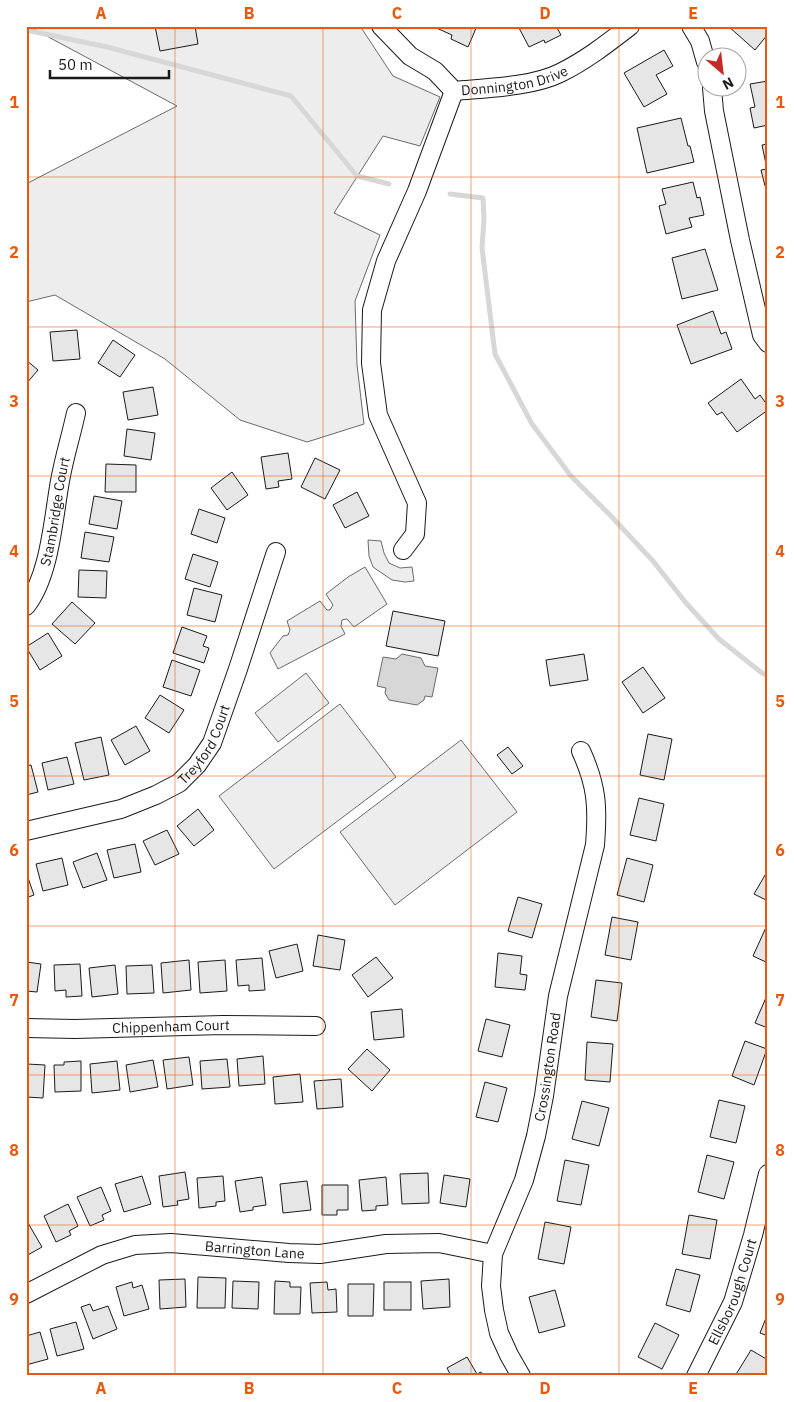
<svg xmlns="http://www.w3.org/2000/svg" width="794" height="1402" font-family="'IBM Plex Sans',sans-serif">
  <rect width="100%" height="100%" fill="#fff"/>
  <g fill="#ededed" stroke="#6a6a6a">
    <polygon points="28,26 360,26 393,76 440,97 420,146 383,136 334,213 380,235 355,301 357,365 364,424 307,442 240,420 165,359 55,295 26,302 26,184 177,106"/>
    <polygon points="368,540 381,541 384,553 389,563 400,568 412,567 414,581 405,582 392,580 373,567 369,556"/>
    <polygon points="365,567 387,604 354,627 347,619 342,620 341,626 345,634 278,669 270,653 283,636 288,635 290,630 287,621 320,601 327,610 330,610 333,605 326,594 348,577"/>
    <polygon points="306,673 329,703 278,742 255,713"/>
    <polygon points="340,704 396,777 274,869 219,796"/>
    <polygon points="461,740 517,812 395,905 340,832"/>
  </g>
  <polygon fill="#d7d7d7" stroke="#6a6a6a" points="402,654 421,658 425,666 438,668 432,697 425,696 424,700 417,705 389,700 385,693 386,688 377,686 383,657 396,659"/>
  <g fill="none" stroke-linecap="round" stroke-linejoin="round">
    <g stroke="#d7d7d7" stroke-width="5">
      <polyline points="26,30 107,47 291,96 357,176 389,184"/>
      <polyline points="450,194 483,198 484,219 482,248 495,354 532,424 571,476 609,514 653,561 686,603 719,639 762,673 768,676"/>
    </g>
  </g>
  <g fill="#e6e6e6" stroke="#1a1a1a">
    <polygon points="155,26 195,26 198,44 160,51"/>
    <polygon points="432,26 477,26 468,47 451,39 452,35"/>
    <polygon points="518,26 556,26 561,35 545,43 544,40 529,47"/>
    <polygon points="728,26 768,26 768,34 755,50"/>
    <polygon points="664,50 673,66 656,75 667,94 644,107 624,73"/>
    <polygon points="768,81 768,125 754,128 750,108 755,107 750,84"/>
    <polygon points="681,118 688,146 690,146 694,162 647,173 637,128"/>
    <polygon points="768,144 768,185 765,186 761,170 767,169 762,145"/>
    <polygon points="693,182 697,198 700,197 704,215 689,218 692,227 666,234 659,206 666,204 662,189"/>
    <polygon points="705,249 718,290 682,299 672,258"/>
    <polygon points="713,311 721,334 726,332 732,349 691,364 677,325"/>
    <polygon points="77,330 80,359 53,361 50,332"/>
    <polygon points="113,340 135,355 120,377 98,363"/>
    <polygon points="26,360 38,370 26,384"/>
    <polygon points="741,379 755,399 760,395 768,406 768,410 737,432 722,412 717,415 708,403"/>
    <polygon points="153,387 158,415 128,420 123,392"/>
    <polygon points="127,429 155,433 151,460 124,456"/>
    <polygon points="288,453 292,479 278,481 279,487 266,489 261,457"/>
    <polygon points="315,458 340,470 325,499 301,487"/>
    <polygon points="106,464 136,465 136,492 105,492"/>
    <polygon points="232,472 248,495 227,510 211,488"/>
    <polygon points="357,492 369,516 345,528 333,505"/>
    <polygon points="94,496 122,501 117,529 89,524"/>
    <polygon points="199,509 225,518 217,543 191,534"/>
    <polygon points="85,532 114,537 109,562 81,558"/>
    <polygon points="193,554 218,562 210,587 185,579"/>
    <polygon points="79,570 107,571 106,598 78,597"/>
    <polygon points="194,588 222,595 215,622 187,615"/>
    <polygon points="72,602 95,623 75,644 52,624"/>
    <polygon points="393,611 445,621 438,656 386,646"/>
    <polygon points="182,627 207,636 203,646 209,648 204,663 173,653"/>
    <polygon points="48,633 62,656 40,670 26,647"/>
    <polygon points="584,654 588,680 550,686 546,660"/>
    <polygon points="172,660 200,670 191,696 163,687"/>
    <polygon points="643,667 665,698 643,713 622,682"/>
    <polygon points="160,695 184,710 169,733 145,718"/>
    <polygon points="136,726 150,751 125,765 111,740"/>
    <polygon points="648,734 672,739 664,780 640,775"/>
    <polygon points="101,737 109,775 84,780 75,743"/>
    <polygon points="508,747 523,766 512,774 497,755"/>
    <polygon points="67,757 74,784 48,790 42,763"/>
    <polygon points="31,765 38,792 26,795 26,766"/>
    <polygon points="639,798 664,804 656,841 630,835"/>
    <polygon points="198,809 214,830 194,846 177,826"/>
    <polygon points="167,830 179,854 155,865 143,841"/>
    <polygon points="135,844 141,872 114,878 107,850"/>
    <polygon points="97,853 107,880 83,888 73,862"/>
    <polygon points="62,858 68,885 43,891 36,864"/>
    <polygon points="627,858 653,865 644,902 617,895"/>
    <polygon points="768,870 768,901 754,894"/>
    <polygon points="26,872 34,895 26,898"/>
    <polygon points="518,897 542,904 532,938 508,931"/>
    <polygon points="612,917 638,922 631,960 605,955"/>
    <polygon points="768,923 768,963 753,956"/>
    <polygon points="318,935 345,940 340,970 313,966"/>
    <polygon points="297,944 303,971 276,978 269,951"/>
    <polygon points="498,953 522,956 520,974 527,975 525,990 495,987"/>
    <polygon points="376,957 393,978 368,997 352,975"/>
    <polygon points="262,958 265,990 249,991 249,985 238,986 236,960"/>
    <polygon points="189,960 191,990 163,993 161,963"/>
    <polygon points="225,960 227,991 200,993 198,962"/>
    <polygon points="26,962 41,964 37,992 26,991"/>
    <polygon points="80,964 82,996 66,997 66,990 55,991 54,965"/>
    <polygon points="115,965 118,994 92,997 89,968"/>
    <polygon points="152,965 154,993 127,994 126,966"/>
    <polygon points="596,980 622,983 617,1021 591,1017"/>
    <polygon points="768,993 768,1028 755,1023"/>
    <polygon points="402,1009 404,1037 374,1040 371,1012"/>
    <polygon points="486,1019 510,1025 502,1057 478,1051"/>
    <polygon points="745,1041 767,1049 754,1085 732,1076"/>
    <polygon points="587,1042 613,1044 610,1082 585,1080"/>
    <polygon points="367,1049 390,1070 372,1091 348,1069"/>
    <polygon points="263,1056 265,1084 239,1086 237,1059"/>
    <polygon points="189,1057 193,1085 167,1089 163,1060"/>
    <polygon points="227,1059 230,1087 202,1089 200,1061"/>
    <polygon points="153,1060 158,1087 130,1092 126,1065"/>
    <polygon points="81,1061 81,1091 55,1092 54,1065 64,1065 64,1062"/>
    <polygon points="117,1061 120,1090 92,1093 90,1064"/>
    <polygon points="27,1064 45,1065 43,1098 26,1097"/>
    <polygon points="300,1074 303,1102 275,1104 273,1077"/>
    <polygon points="341,1079 343,1107 317,1109 314,1081"/>
    <polygon points="485,1082 507,1088 498,1122 476,1117"/>
    <polygon points="719,1100 745,1106 736,1143 710,1137"/>
    <polygon points="582,1101 609,1108 599,1146 572,1139"/>
    <polygon points="707,1155 734,1162 724,1199 698,1192"/>
    <polygon points="565,1160 589,1165 581,1205 557,1201"/>
    <polygon points="185,1172 189,1199 177,1201 178,1205 163,1207 159,1176"/>
    <polygon points="428,1173 429,1203 402,1204 400,1174"/>
    <polygon points="444,1175 470,1179 466,1207 440,1203"/>
    <polygon points="142,1176 151,1204 124,1212 115,1184"/>
    <polygon points="223,1176 225,1201 216,1202 216,1206 199,1208 197,1178"/>
    <polygon points="262,1177 266,1205 253,1207 253,1210 240,1212 235,1181"/>
    <polygon points="386,1177 388,1205 376,1206 376,1210 362,1211 359,1180"/>
    <polygon points="307,1181 311,1210 283,1213 280,1184"/>
    <polygon points="322,1185 348,1185 348,1210 337,1210 337,1215 322,1215"/>
    <polygon points="101,1187 111,1211 102,1215 104,1220 90,1226 77,1197"/>
    <polygon points="68,1204 78,1226 69,1231 71,1235 56,1242 44,1216"/>
    <polygon points="689,1215 717,1220 710,1259 682,1254"/>
    <polygon points="545,1222 571,1227 564,1264 538,1259"/>
    <polygon points="28,1223 42,1247 26,1256 26,1224"/>
    <polygon points="676,1269 700,1275 690,1312 666,1305"/>
    <polygon points="198,1277 226,1278 225,1308 197,1308"/>
    <polygon points="185,1279 186,1307 160,1309 159,1280"/>
    <polygon points="449,1279 450,1307 423,1309 421,1281"/>
    <polygon points="233,1281 259,1282 258,1309 232,1308"/>
    <polygon points="275,1281 290,1282 290,1287 301,1287 300,1314 274,1314"/>
    <polygon points="132,1282 133,1288 142,1285 149,1309 124,1316 116,1287"/>
    <polygon points="327,1282 328,1290 336,1289 337,1312 312,1313 310,1283"/>
    <rect x="384" y="1282" width="27" height="28"/>
    <polygon points="348,1284 374,1284 373,1316 348,1316"/>
    <polygon points="555,1290 565,1326 539,1333 529,1297"/>
    <polygon points="90,1304 93,1311 108,1306 117,1329 93,1339 81,1307"/>
    <polygon points="768,1313 768,1336 760,1333"/>
    <polygon points="76,1322 84,1349 57,1356 50,1329"/>
    <polygon points="655,1323 679,1335 662,1369 638,1357"/>
    <polygon points="40,1332 48,1359 26,1365 26,1336"/>
    <polygon points="751,1350 768,1360 768,1373 766,1376 735,1376"/>
    <polygon points="467,1357 477,1374 481,1372 483,1376 451,1376 447,1368"/>
  </g>
  <g fill="none" stroke-linecap="round" stroke-linejoin="round">
    <g stroke="#1a1a1a" stroke-width="20">
      <g id="minor">
        <path id="s1" d="M381,26L410,56L435,71L454,91C486,88 532,87 560,73C585,61 608,43 630,26"/>
        <polyline points="691,26 700,41 706,62"/>
        <polyline points="712,88 714,111 740,240 762,335 768,343"/>
        <polyline points="403,550 415,534 417,503 378,415 371,363 372,310 386,261 417,191 454,91"/>
        <path id="s2" d="M26,606C50,575 53,520 60,481C64,458 71,436 76,413"/>
        <path id="s3" d="M26,831L121,809L156,795L179,783L197,765L212,743L238,669L276,552"/>
        <path id="s4" d="M26,1028L75,1029L223,1025L316,1026"/>
        <path id="s5" d="M26,1294L102,1255L135,1245L171,1243L289,1253L320,1254L386,1244L439,1243L493,1254"/>
        <path id="s6" d="M521,1376L509,1355L499,1333L494,1310L491,1286L493,1254L524,1180L536,1136L544,1096L558,996L595,845C598,807 597,786 581,751"/>
        <path id="s7" d="M696,1376L733,1302L753,1235L768,1174"/>
      </g>
    </g>
    <use href="#minor" stroke="#fff" stroke-width="18"/>
  </g>
  <path fill="none" stroke="#e8590c" stroke-width="1" stroke-opacity="0.55" d="M175,26V1376M323,26V1376M471,26V1376M619,26V1376M26,177H768M26,327H768M26,476H768M26,626H768M26,776H768M26,926H768M26,1075H768M26,1225H768"/>
  <g text-anchor="middle" dominant-baseline="central" stroke-width="4" stroke-linejoin="round" paint-order="stroke">
    <g font-size="14" fill="#1a1a1a" stroke="#fff">
      <text stroke="none"><textPath href="#s1" startOffset="160">Donnington Drive</textPath></text>
      <text stroke="none"><textPath href="#s2" startOffset="100">Stambridge Court</textPath></text>
      <text stroke="none"><textPath href="#s3" startOffset="208">Treyford Court</textPath></text>
      <text stroke="none"><textPath href="#s4" startOffset="145">Chippenham Court</textPath></text>
      <text stroke="none"><textPath href="#s6" startOffset="324">Crossington Road</textPath></text>
      <text stroke="none"><textPath href="#s5" startOffset="240">Barrington Lane</textPath></text>
      <text stroke="none"><textPath href="#s7" startOffset="92">Ellsborough Court</textPath></text>
    </g>
  </g>
  <rect width="794" height="1402" fill="none" stroke="#ffffff" stroke-width="55"/>
  <g transform="translate(722 72) rotate(152)"><circle r="24" fill="#ffffff" stroke="#a3a3a3"/>
  <path d="M0-4L9 19L0 12L-9 19Z" fill="#c62828"/>
  <text y="-8" font-size="14" font-weight="bold" text-anchor="middle" fill="#1a1a1a">N</text>
  </g>
  <path d="M50 70v8h119v-8" fill="none" stroke="#1a1a1a" stroke-width="2.5"/>
  <text x="58" y="70" font-size="15" fill="#1a1a1a" stroke="#ffffff" stroke-width="4" paint-order="stroke">50 m</text>
  <rect x="28" y="28" width="738" height="1346" fill="none" stroke="#e8590c" stroke-width="2"/>
  <g font-size="16" text-anchor="middle" font-weight="bold" fill="#e8590c">
    <text x="101" y="19">A</text>
    <text x="249" y="19">B</text>
    <text x="397" y="19">C</text>
    <text x="545" y="19">D</text>
    <text x="693" y="19">E</text>
    <text x="14" y="108">1</text>
    <text x="780" y="108">1</text>
    <text x="14" y="258">2</text>
    <text x="780" y="258">2</text>
    <text x="14" y="407">3</text>
    <text x="780" y="407">3</text>
    <text x="14" y="557">4</text>
    <text x="780" y="557">4</text>
    <text x="14" y="707">5</text>
    <text x="780" y="707">5</text>
    <text x="14" y="856">6</text>
    <text x="780" y="856">6</text>
    <text x="14" y="1006">7</text>
    <text x="780" y="1006">7</text>
    <text x="14" y="1156">8</text>
    <text x="780" y="1156">8</text>
    <text x="14" y="1305">9</text>
    <text x="780" y="1305">9</text>
    <text x="101" y="1394">A</text>
    <text x="249" y="1394">B</text>
    <text x="397" y="1394">C</text>
    <text x="545" y="1394">D</text>
    <text x="693" y="1394">E</text>
  </g>
</svg>
